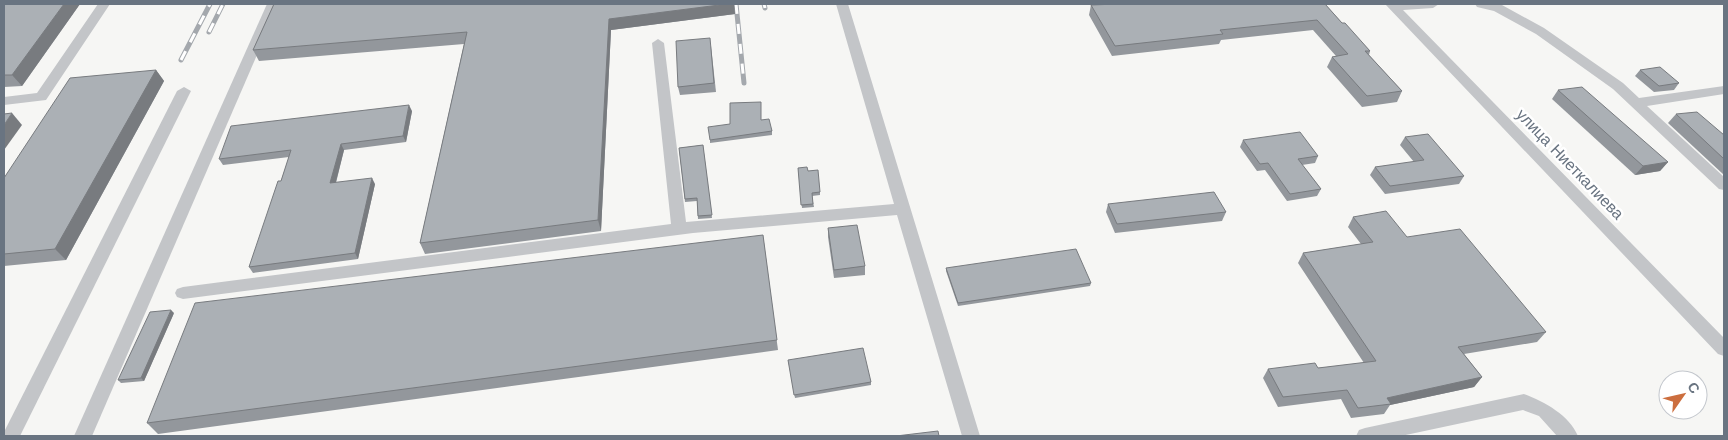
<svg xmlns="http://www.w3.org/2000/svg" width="1728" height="440" font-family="'Work Sans',sans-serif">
  <rect width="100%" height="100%" fill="#f6f6f4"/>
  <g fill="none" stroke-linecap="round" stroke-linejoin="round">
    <g fill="#c3c5c8" fill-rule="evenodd">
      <polygon points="98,4 110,4 46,100 4,105 4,97 37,93"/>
      <polygon points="267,4 279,4 92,436 74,436"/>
      <polygon points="836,4 848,4 980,436 962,436 897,215 693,233 183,299 177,297 175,293 177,289 183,287 671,224 652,43 658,39 664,43 686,222 894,204"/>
      <polygon points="1385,4 1439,4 1433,8 1403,10 1724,338 1724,356 1718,354"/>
      <polygon points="1475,4 1502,5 1544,28 1623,83 1639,98 1724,86 1724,94 1647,106 1724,177 1724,190 1719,189 1613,89 1536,34 1494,11 1477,7"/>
      <polygon points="184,87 191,91 20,436 4,436 5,430 177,91"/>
      <path d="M1524,394C1545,402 1569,415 1578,436H1557L1539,416L1523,410L1401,436H1356L1359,430L1365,428Z"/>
    </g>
    <g stroke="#a4a8ad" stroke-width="5">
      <g id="rail">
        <polyline points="736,4 744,83"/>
        <polyline points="764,4 765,8"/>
        <polyline points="209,32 223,4"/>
        <polyline points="181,60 210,4"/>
      </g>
    </g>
    <use href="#rail" stroke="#fff" stroke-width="3" stroke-dasharray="10" stroke-linecap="butt"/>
  </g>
  <g fill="#93979c">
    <polygon points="4,4 80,4 22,86 4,87"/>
    <polygon points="274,4 734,4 735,14 611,30 601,231 425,254 420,243 464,44 259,61 253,50"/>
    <polygon points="1325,4 1342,23 1370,51 1369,55 1402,91 1397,102 1362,107 1327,67 1332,57 1336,56 1313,30 1221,40 1219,44 1112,56 1089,15 1091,5"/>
    <polygon points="711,46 716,92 680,95 678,87"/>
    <polygon points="156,70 164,81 66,260 4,266 4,178"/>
    <polygon points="1640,70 1679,83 1674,90 1654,92 1635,76"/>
    <polygon points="1558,90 1668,162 1660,171 1635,175 1552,99"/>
    <polygon points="412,111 406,142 344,150 336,183 375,184 358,259 253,273 249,267 281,181 289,157 223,165 219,159"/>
    <polygon points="1676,114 1724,135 1724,175 1668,123"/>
    <polygon points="762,120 772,131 772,135 710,143 710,140"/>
    <polygon points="1405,137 1464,176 1459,184 1385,194 1370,175 1375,167 1414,162 1400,145"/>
    <polygon points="1243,140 1318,156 1315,163 1302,165 1321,189 1317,196 1287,201 1265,170 1257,171 1240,147"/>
    <polygon points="703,145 712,218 698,219 697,201 685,202 679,148"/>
    <polygon points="798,168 808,171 820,192 820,195 812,196 814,207 802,208"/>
    <polygon points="1108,204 1226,212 1222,221 1115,233 1106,212"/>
    <polygon points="1353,217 1407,237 1546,332 1537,342 1464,354 1482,377 1474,387 1390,405 1384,414 1351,418 1341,399 1278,407 1263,378 1268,369 1318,368 1364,363 1298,263 1303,253 1361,244 1348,227"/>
    <polygon points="828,228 865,266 865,275 834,278 828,237"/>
    <polygon points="763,235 778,350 158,434 147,423"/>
    <polygon points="946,268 1091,283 1090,286 958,306 946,271"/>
    <polygon points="174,313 144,381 121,383 118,380"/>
    <polygon points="788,360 871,382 871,385 795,398"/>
  </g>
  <g fill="#787b7f">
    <polygon points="64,4 80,4 22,86 12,75"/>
    <polygon points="727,4 734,4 735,14 611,30 601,231 598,220 609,19"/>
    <polygon points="156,70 164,81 66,260 55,249"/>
    <polygon points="409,105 412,111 406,142 403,136"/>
    <polygon points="12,113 22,125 4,150 4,125"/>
    <polygon points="341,144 344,150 334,189 330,183"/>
    <polygon points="1668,162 1660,171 1635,175 1643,166"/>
    <polygon points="372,178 375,184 358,259 355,253"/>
    <polygon points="171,310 174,313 144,381 141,378"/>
    <polygon points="1482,377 1474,387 1390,405 1387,398"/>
  </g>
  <g fill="#abb0b5" stroke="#787b7f">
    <polygon points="4,4 64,4 12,75 4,75"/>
    <polygon points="274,4 727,4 609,19 598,220 420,243 467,32 253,50"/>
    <polygon points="1118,4 1325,4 1342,23 1345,23 1370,51 1365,51 1402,91 1367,96 1332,57 1348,54 1317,20 1220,30 1223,34 1115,46 1091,5"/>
    <polygon points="710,38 714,83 678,87 676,41"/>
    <polygon points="1660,67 1679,83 1659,86 1640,70"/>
    <polygon points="156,70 55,249 4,254 4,178 70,78"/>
    <polygon points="1582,87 1668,162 1643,166 1558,90"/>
    <polygon points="761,102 761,120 769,119 772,131 710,140 708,127 730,124 730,103"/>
    <polygon points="409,105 403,136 341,144 330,183 372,178 355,253 249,267 278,181 281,181 291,150 219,159 231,126"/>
    <polygon points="1697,112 1724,135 1724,159 1676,114"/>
    <polygon points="12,113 4,125 4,114"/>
    <polygon points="1300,132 1318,156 1298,159 1321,189 1290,194 1268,163 1260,164 1243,140"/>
    <polygon points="1428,134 1464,176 1390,186 1375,167 1424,160 1405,137"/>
    <polygon points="703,145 712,215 698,216 697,198 685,199 679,148"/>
    <polygon points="807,167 808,171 818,170 820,192 812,193 813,204 801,205 798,168"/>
    <polygon points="1214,192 1226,212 1117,224 1108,204"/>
    <polygon points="1386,211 1407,237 1460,229 1546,332 1458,347 1482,377 1387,398 1391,404 1358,408 1347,390 1283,397 1268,369 1315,363 1318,368 1376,361 1303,253 1373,242 1353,217"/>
    <polygon points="857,225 865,266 834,270 828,228"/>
    <polygon points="763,235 777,340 147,423 195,303"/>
    <polygon points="1076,249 1091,283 958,303 946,268"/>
    <polygon points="171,310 141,378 118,380 150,312"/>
    <polygon points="863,348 871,382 794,395 788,360"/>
    <polygon points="938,431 939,436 896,436"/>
  </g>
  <g text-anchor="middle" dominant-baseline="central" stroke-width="5" stroke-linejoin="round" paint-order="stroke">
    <g font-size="16" fill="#697481" stroke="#fff">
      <text transform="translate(1570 164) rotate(46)">улица Ниеткалиева</text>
    </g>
  </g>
  <rect width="1728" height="440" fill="none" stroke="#697481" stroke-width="10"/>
  <g transform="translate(1683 395) rotate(56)"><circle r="24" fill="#ffffff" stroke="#c3c7cd"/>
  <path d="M0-4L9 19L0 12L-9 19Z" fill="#cc6e3e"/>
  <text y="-8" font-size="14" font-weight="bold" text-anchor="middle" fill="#697481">С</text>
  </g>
</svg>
